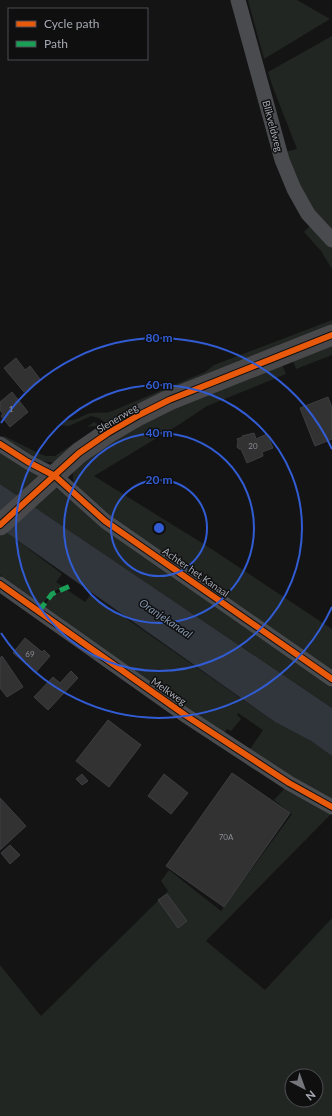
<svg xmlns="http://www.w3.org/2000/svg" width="332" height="1116" font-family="Lato,sans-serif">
  <rect width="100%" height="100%" fill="#141415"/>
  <g fill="#212622" fill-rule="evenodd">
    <polygon points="248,0 297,0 330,19 264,59"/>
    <polygon points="332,36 332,233 311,210 285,152 297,149 272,85 268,72"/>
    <polygon points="312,224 332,244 332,269 321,251 304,232"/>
    <path d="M332,320V329L107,424L99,418L91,416L69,426L61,425L67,420C76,422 83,414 92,413C99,412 105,414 112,411L205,372L214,365Z"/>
    <polygon points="332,342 332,355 296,369 292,358"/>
    <path d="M281,362L286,374L207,406L180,424L94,476L210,548L332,629V673L121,526L75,485C72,478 72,473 76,467L148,418Z"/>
    <path d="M94,422L99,425L100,428L54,462C37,464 15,448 1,440L4,436L40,454L46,456H55L95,429L96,427L95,426L87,427Z"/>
    <polygon points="0,450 39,475 20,498 0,484"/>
    <polygon points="55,487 332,683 332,708 32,506"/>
    <polygon points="5,531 62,574 56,582 63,587 51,593 42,605 0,575 0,536"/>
    <polygon points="66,589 85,602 91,594 275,722 311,741 332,756 332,802 248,752 263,730 238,713 237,715 241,719 231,731 227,729 223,735 44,606 52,595"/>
    <path d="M287,786L332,813L206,941L265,990L332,918V1116H0V965L41,1016L168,891L161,881L169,870L221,911L292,814L274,800ZM292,1076H316V1100H292Z"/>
  </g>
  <polygon fill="#30363c" points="0,484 332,708 332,756 311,741 275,722 0,528"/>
  <g fill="#323233" stroke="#3d3e41">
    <polygon points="16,358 25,370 30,366 40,379 24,392 4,368"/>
    <polygon points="12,392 28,412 10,427 1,416 3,414 0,410 0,402"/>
    <polygon points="328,397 332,408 332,439 315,446 300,408"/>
    <polygon points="254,433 256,439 267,434 273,448 262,452 263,456 247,463 241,449 239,449 237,447 238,441 237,439 243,437 242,436"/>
    <polygon points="25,638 42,652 44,650 50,656 36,672 13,653"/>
    <polygon points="2,656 23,687 7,697 0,688 0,658"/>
    <polygon points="71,671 78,678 48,710 34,697 53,677 60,683"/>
    <polygon points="108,720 141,745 109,787 76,761"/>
    <polygon points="232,773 290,813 224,907 166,866"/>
    <polygon points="82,774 88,781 82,785 76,779"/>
    <polygon points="164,774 188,793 171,814 148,796"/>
    <polygon points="0,798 26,826 0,850"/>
    <polygon points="10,845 20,855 10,864 1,853"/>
    <polygon points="167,894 187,921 178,928 158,900"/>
  </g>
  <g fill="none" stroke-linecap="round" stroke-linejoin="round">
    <g stroke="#4a4b4e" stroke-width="15">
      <polyline points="238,0 282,160 294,189 308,214 332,240"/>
      <polyline points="0,444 28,462 55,476 105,521 332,679"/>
      <polyline points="0,584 185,715 289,783 332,807"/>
    </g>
    <polyline stroke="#49494b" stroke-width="21" points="0,525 79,453 108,433 139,415 169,400 332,335"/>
    <polyline stroke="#1a9f57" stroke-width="5" stroke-dasharray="10 5" stroke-linecap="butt" points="39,611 52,594 70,586"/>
    <g stroke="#0f0f10" stroke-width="8">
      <g id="cycleway">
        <polyline points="0,444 28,462 55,476 105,521 332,679"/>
        <polyline points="0,525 79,453 108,433 139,415 169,400 332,335"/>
        <polyline points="0,584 185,715 289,783 332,807"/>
      </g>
    </g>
    <use href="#cycleway" stroke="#e8590c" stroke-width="6"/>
  </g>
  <g fill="none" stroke="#325cd3" stroke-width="2">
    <circle cx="159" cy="528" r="48"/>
    <circle cx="159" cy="528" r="95"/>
    <circle cx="159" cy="528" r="143"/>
    <path d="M332 607A190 190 0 0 1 1 633M1 423A190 190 0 0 1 332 449"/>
  </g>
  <g text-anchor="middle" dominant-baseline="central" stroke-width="3" stroke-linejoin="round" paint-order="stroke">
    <g font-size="8" fill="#8a8c94">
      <text x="11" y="409">1</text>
      <text x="253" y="446">20</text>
      <text x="30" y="654">69</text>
      <text x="226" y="837">70A</text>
    </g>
    <g font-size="10" fill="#a7aab4" stroke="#0f0f10">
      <text transform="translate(273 126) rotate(75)">Blikveldweg</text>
      <text transform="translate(117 418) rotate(-31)">Slenerweg</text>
      <text transform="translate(196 572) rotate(35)">Achter het Kanaal</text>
      <text transform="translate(169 691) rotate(35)">Melkweg</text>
    </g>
    <g font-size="11" font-style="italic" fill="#8294ab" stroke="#0f0f10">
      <text transform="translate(166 618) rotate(34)">Oranjekanaal</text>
    </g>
  </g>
  <circle cx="159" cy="528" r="6" fill="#325cd3" stroke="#0f0f10" stroke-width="2"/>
  <g font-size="12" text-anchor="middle" font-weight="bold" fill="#325cd3" stroke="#0f0f10" stroke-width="3" stroke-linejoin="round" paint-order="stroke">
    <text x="159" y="342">80 m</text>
    <text x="159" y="389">60 m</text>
    <text x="159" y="437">40 m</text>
    <text x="159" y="484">20 m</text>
  </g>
  <rect x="8" y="8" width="140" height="52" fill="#0f0f10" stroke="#4c4d52"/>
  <rect x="16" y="21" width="20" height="6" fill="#e8590c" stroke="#4c4d52"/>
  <text x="44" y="28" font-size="12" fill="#a7aab4">Cycle path</text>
  <rect x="16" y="41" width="20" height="6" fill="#1a9f57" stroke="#4c4d52"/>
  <text x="44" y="48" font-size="12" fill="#a7aab4">Path</text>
  <g transform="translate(304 1088) rotate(139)"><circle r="19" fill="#0f0f10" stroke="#4c4d52"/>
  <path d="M0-3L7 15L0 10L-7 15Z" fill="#74767c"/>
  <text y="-6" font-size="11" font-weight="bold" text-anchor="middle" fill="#a7aab4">N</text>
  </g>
</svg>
